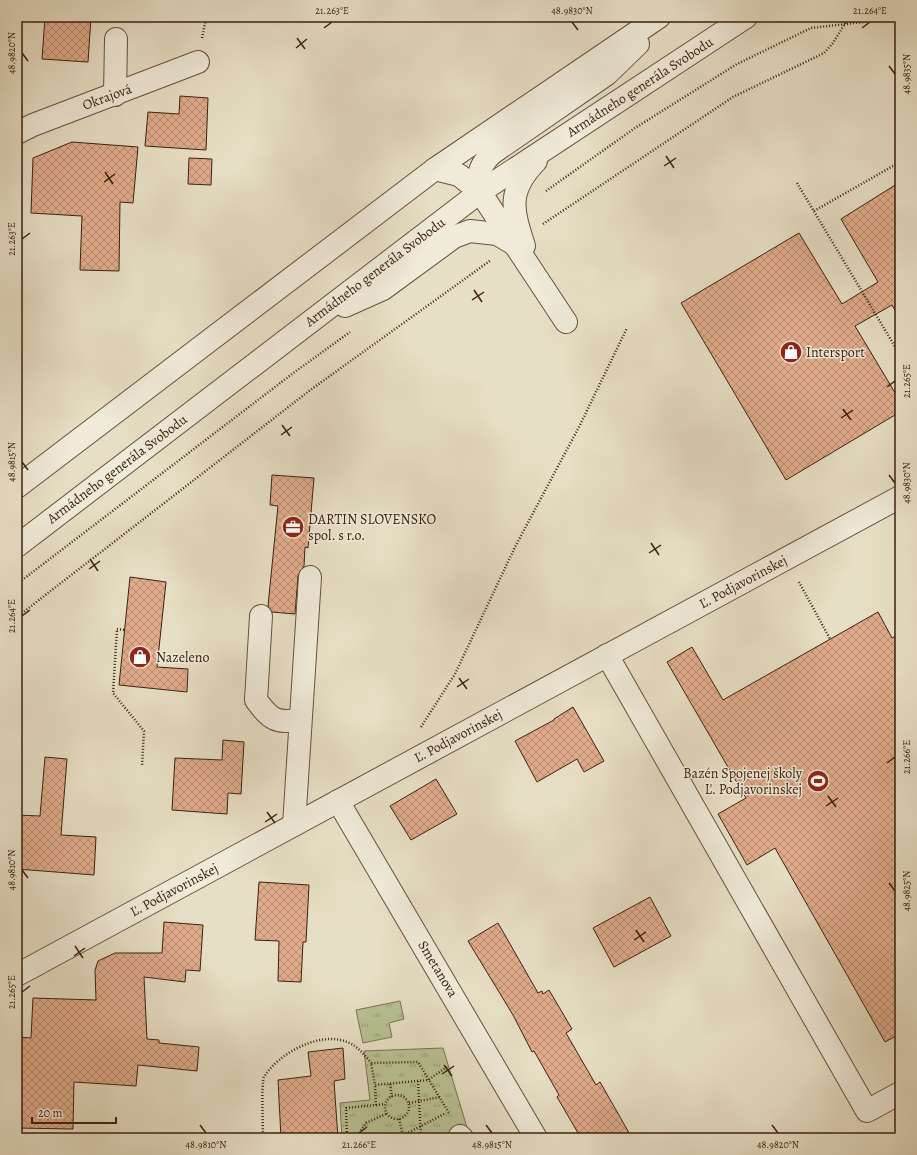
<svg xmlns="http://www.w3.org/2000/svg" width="917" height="1155" font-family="Alegreya,serif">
  <defs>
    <pattern id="park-tufts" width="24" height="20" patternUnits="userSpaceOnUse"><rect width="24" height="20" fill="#b8c193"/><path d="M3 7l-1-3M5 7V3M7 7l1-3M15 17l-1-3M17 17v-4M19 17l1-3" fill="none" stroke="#979c76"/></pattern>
    <pattern id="building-cross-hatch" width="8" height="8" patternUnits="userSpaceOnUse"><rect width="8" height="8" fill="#e1ac8c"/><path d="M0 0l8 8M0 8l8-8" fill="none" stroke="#b88c71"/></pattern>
  </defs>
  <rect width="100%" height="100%" fill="#e7dfc5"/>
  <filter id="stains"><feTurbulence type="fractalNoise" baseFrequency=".005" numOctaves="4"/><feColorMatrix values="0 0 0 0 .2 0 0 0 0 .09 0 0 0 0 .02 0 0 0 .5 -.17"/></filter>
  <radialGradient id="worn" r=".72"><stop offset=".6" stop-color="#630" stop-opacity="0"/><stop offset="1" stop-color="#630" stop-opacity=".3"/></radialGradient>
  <g fill="url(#park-tufts)" stroke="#7a7150">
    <polygon points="400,1001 404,1019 389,1023 392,1037 363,1043 356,1010"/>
    <polygon points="443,1048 469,1134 443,1138 342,1138 340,1103 370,1100 364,1051"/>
  </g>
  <g fill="url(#building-cross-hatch)" stroke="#3b210e">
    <polygon points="45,17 91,17 88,62 42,59"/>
    <polygon points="180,96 208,98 206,150 145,146 148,112 179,114"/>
    <polygon points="72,142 138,147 133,203 120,202 119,271 80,270 82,216 31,213 33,158"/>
    <polygon points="189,158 212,159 211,185 188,184"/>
    <polygon points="900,182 900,319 892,305 855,326 900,401 900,412 786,480 681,303 799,233 842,304 878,282 841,219"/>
    <polygon points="272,475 314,478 308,548 305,547 304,566 298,576 295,614 272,612 268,606 278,506 270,505"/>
    <polygon points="130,577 166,582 157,667 188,669 187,692 119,685"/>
    <polygon points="878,612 892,638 900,634 900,1034 885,1042 775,848 747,865 718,814 746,798 667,662 692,647 723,700"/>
    <polygon points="573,707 604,761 584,772 577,759 537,782 515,741 554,720 554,719"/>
    <polygon points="223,740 244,742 241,794 228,793 227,814 172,810 175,758 222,760"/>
    <polygon points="45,757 67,759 61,835 96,837 94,875 17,869 17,815 40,816"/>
    <polygon points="436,779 457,814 411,840 390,806"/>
    <polygon points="259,882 309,885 306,942 303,942 301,982 278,981 279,941 255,940"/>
    <polygon points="650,897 671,936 614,967 593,928"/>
    <polygon points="164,922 203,925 200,971 186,970 185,982 144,977 147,1039 159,1040 159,1043 199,1047 197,1071 138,1065 136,1086 74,1082 73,1129 17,1128 17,1037 31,1038 33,998 96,1000 95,970 98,961 115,953 162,953"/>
    <polygon points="498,923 538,993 542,991 543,994 549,990 572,1029 566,1033 596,1085 600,1082 632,1138 581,1138 557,1097 559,1095 534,1051 532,1052 513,1015 468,941"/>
    <polygon points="343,1048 345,1079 334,1081 338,1138 281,1138 278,1080 311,1076 308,1052"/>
  </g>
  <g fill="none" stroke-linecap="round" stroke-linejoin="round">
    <g stroke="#66503c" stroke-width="24">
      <g id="minor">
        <polyline points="115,95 116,39"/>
        <polyline points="17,133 33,125 198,62"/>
        <polyline points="435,169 459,175 480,192 566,322"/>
        <path d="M480,192C478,174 478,168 491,154L607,74L638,44"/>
        <path d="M524,246C512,209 507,191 536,161"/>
        <polyline points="345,306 383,289 454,237 470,231 497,234 514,244"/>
        <polyline points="17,487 435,169 659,17"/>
        <polyline points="17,546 480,192 746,17"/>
        <path d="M261,616L256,700C271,720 275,723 300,720"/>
        <polyline points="607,655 867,1111 900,1093"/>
        <polyline points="338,801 536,1138"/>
        <polyline points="294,825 310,577"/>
        <polyline points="17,975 900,497"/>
        <polyline points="460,1136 462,1138"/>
      </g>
    </g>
    <g stroke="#3b210e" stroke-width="2.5" stroke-dasharray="1 2" stroke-linecap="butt">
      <polyline points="202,38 205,23 212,17"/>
      <polyline points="797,183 900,355"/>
      <polyline points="546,191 635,128 737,64 811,28 881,20 888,17"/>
      <polyline points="814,211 900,162"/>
      <polyline points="543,224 733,97 824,53 833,43 849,17"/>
      <polyline points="799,582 830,639"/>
      <polyline points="17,584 292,374 350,332"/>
      <polyline points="17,617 309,391 491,260"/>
      <polyline points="124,630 117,629 113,693 144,731 142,766"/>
      <polyline points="421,727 455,674 515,547 580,425 627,328"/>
      <polyline points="898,957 900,960"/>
      <polyline points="447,1067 428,1080 375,1085 371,1063 418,1062 449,1113"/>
      <polyline points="418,1081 421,1138"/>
      <polyline points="390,1084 392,1097"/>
      <circle cx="397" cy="1107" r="12"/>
      <polyline points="409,1103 440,1097"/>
      <polyline points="376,1105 385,1104"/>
      <polyline points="399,1119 403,1135"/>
      <path d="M263,1138C263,1128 261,1083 264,1077C277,1055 315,1034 340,1040C354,1042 363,1053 371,1063"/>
      <polyline points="347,1138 346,1108 376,1105 375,1085"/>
      <polyline points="356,1138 366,1123 386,1114"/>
      <polyline points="398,1138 446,1113"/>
    </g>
    <use href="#minor" stroke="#efead9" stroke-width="22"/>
  </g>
  <path fill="none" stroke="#3b210e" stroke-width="1.5" d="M572,22L578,30M324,28L332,22M862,28L870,22M297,38L305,49M296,48L307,39M22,53L28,61M889,66L895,74M666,156L674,168M664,166L676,158M105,172L113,184M104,182L115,174M22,239L30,233M474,290L482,302M472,300L484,292M887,387L895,381M843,409L851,420M841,418L853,410M282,425L290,436M281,435L292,427M22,462L28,470M889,475L895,483M651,543L659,555M649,553L661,545M90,559L98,571M89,569L100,561M22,616L30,610M459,678L467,689M457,687L469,679M887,763L895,757M828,796L836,807M826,806L838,798M267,812L275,823M265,822L277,814M22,870L28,878M889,883L895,891M636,930L644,942M634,940L646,932M75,946L83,958M74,956L85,948M22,992L30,986M444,1065L452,1076M442,1074L454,1066M200,1125L206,1133M486,1125L492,1133M772,1125L778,1133M359,1133L367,1127"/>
  <defs>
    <g id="shop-disc" transform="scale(1.15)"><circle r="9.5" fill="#8f2418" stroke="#efead9"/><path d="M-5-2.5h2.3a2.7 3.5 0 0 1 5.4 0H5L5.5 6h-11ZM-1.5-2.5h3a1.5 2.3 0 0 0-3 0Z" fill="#fff"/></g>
    <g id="office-disc" transform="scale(1.15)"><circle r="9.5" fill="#8f2418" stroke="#efead9"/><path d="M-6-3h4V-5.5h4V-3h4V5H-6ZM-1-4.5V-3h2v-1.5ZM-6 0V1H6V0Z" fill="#fff"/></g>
    <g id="stadium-disc" transform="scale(1.15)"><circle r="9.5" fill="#8f2418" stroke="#efead9"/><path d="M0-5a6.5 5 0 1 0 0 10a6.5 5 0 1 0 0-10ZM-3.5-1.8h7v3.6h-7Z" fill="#fff"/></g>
  </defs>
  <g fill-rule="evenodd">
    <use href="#shop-disc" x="791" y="352"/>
    <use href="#office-disc" x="293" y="527"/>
    <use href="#shop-disc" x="140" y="657"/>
    <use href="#stadium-disc" x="818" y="781"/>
  </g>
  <g text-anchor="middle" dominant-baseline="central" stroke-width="3" stroke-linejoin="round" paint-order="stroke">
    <g font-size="14" fill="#3b210e" stroke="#efead9">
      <text transform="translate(640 87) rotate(-33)">Armádneho generála Svobodu</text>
      <text transform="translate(107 97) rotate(-20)">Okrajová</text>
      <text transform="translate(375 272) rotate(-37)">Armádneho generála Svobodu</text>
      <text transform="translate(117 469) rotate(-37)">Armádneho generála Svobodu</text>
      <text transform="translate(743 582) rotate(-28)">Ľ. Podjavorinskej</text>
      <text transform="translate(458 736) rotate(-28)">Ľ. Podjavorinskej</text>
      <text transform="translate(174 890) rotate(-28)">Ľ. Podjavorinskej</text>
      <text transform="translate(438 969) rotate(59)">Smetanova</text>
    </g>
    <g font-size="14" fill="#3b210e" stroke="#efead9" text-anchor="start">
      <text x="806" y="352">Intersport</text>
      <text x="308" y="519">DARTIN SLOVENSKO<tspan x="308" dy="16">spol. s r.o.</tspan></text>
      <text x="156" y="657">Nazeleno</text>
      <text x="802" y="773" text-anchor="end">Bazén Spojenej školy<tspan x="802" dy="16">Ľ. Podjavorinskej</tspan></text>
    </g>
  </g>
  <rect width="917" height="1155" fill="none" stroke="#e7dfc5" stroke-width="44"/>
  <path d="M32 1117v6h84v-6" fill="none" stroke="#3b210e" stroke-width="2"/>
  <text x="38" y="1117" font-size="12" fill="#3b210e" stroke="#efead9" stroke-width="3" paint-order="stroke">20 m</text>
  <rect x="22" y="22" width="873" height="1111" fill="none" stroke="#3b210e" stroke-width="1.5"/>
  <g font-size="10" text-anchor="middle" fill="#3b210e">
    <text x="332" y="14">21.263°E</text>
    <text x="572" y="14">48.9830°N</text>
    <text x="870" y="14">21.264°E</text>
    <text transform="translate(11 53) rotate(-90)" y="4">48.9820°N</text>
    <text transform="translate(906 74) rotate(-90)" y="4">48.9835°N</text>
    <text transform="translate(11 239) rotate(-90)" y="4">21.263°E</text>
    <text transform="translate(906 381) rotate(-90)" y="4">21.265°E</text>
    <text transform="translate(11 462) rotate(-90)" y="4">48.9815°N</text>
    <text transform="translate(906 483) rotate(-90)" y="4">48.9830°N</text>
    <text transform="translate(11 616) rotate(-90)" y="4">21.264°E</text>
    <text transform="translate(906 757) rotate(-90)" y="4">21.266°E</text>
    <text transform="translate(11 870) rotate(-90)" y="4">48.9810°N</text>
    <text transform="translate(906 891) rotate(-90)" y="4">48.9825°N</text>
    <text transform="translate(11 992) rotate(-90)" y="4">21.265°E</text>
    <text x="206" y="1148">48.9810°N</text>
    <text x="359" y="1148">21.266°E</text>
    <text x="492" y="1148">48.9815°N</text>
    <text x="778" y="1148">48.9820°N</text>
  </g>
  <rect width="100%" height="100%" filter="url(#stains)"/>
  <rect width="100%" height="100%" fill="url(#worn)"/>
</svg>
